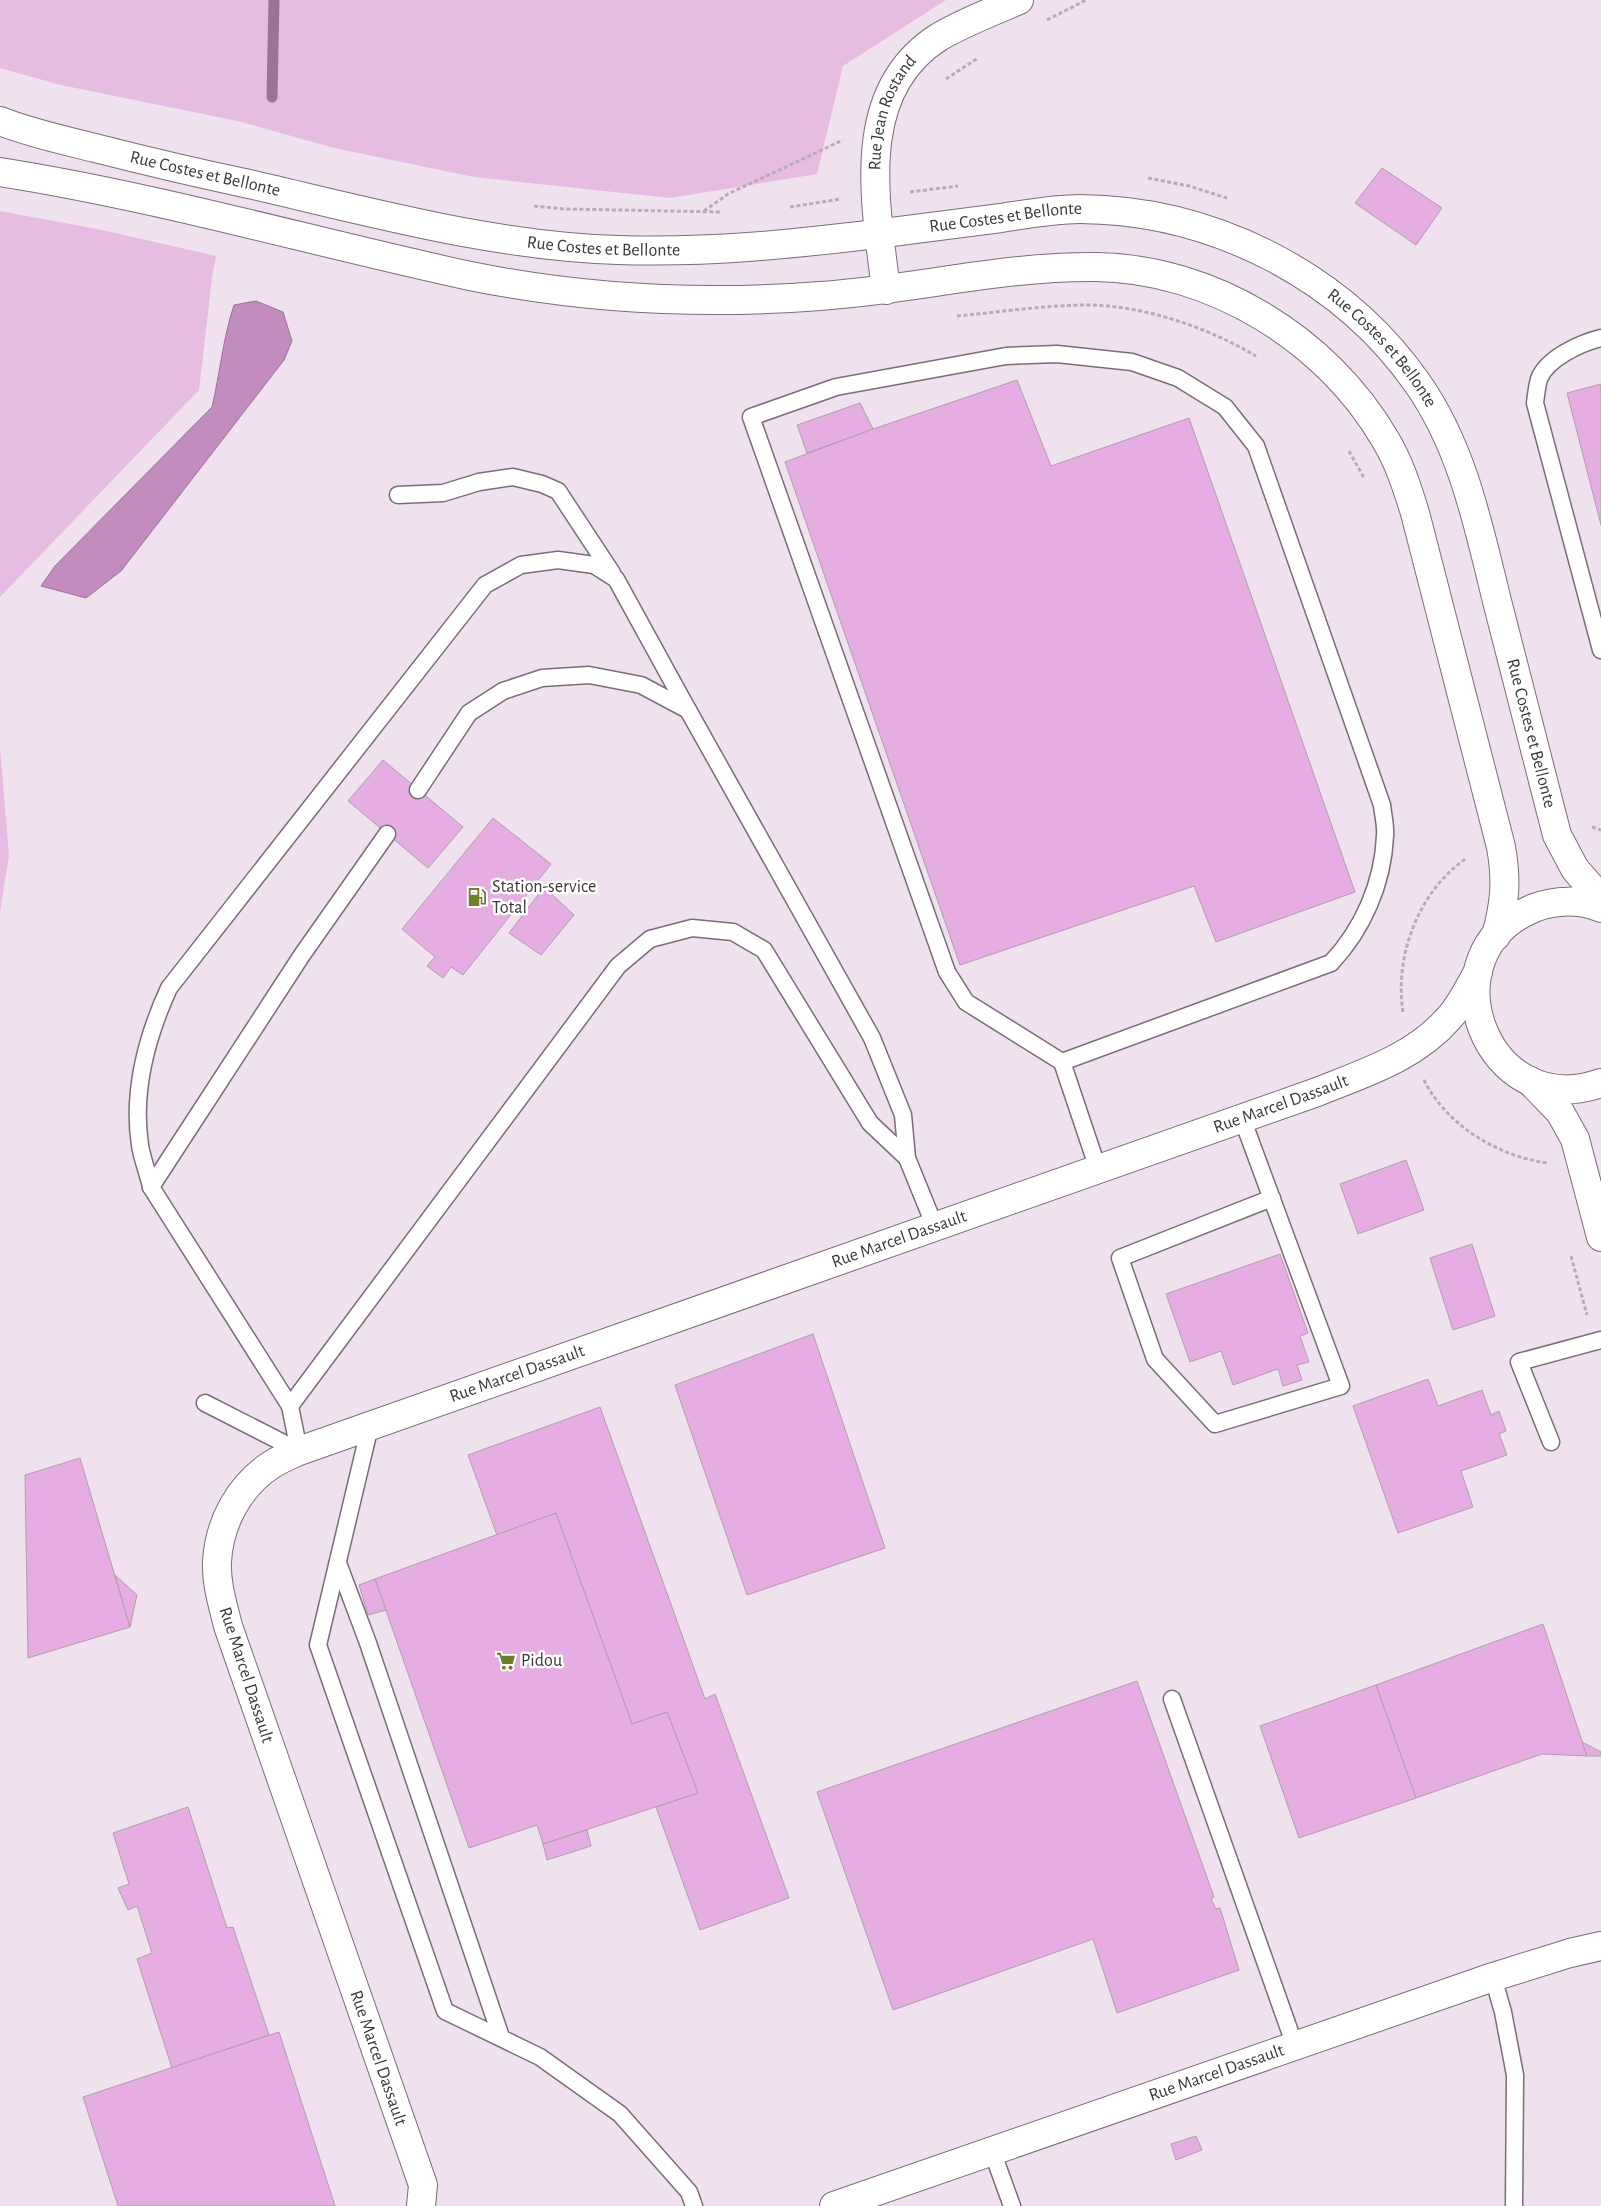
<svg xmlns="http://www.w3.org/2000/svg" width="1601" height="2206" font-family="'Alegreya Sans',sans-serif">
  <rect width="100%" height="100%" fill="#f0e1ee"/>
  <g fill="#e6bce2">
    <polygon points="0,0 946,0 843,66 817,174 670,198 474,177 334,148 242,122 61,85 0,68"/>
    <polygon points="0,211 102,230 216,256 212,278 199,390 0,597"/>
    <polygon points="0,747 9,855 0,912"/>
  </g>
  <path fill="#c38cbf" stroke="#9b7298" d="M256,301L283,312L292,341L284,360L121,571L86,598L41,586L55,566L212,407C220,373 223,338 234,305Z"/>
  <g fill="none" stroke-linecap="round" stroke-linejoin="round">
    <polyline stroke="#9b7298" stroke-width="11" points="272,97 274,0"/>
  </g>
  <g fill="#e5ade1" stroke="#aea0ad">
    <polygon points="1382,168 1442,208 1416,245 1355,203"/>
    <polygon points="1017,380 1051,466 1189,418 1355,892 1216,942 1194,886 960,965 785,462 873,429"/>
    <polygon points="1601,384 1601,525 1567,393"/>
    <polygon points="860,403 873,429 807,453 797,425"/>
    <polygon points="383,760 463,827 428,868 348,801"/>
    <polygon points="493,818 551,864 463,975 451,967 443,978 427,966 435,957 402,929"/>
    <polygon points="544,887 574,915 541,955 509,933"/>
    <polygon points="1406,1160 1424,1210 1358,1234 1340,1184"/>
    <polygon points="1472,1244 1495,1316 1453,1330 1430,1258"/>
    <polygon points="1280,1254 1308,1333 1300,1336 1309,1362 1297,1365 1302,1380 1283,1386 1278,1369 1233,1385 1221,1351 1190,1362 1166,1294"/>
    <polygon points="813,1334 885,1548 747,1595 675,1385"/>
    <polygon points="1428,1379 1438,1406 1482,1390 1491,1415 1499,1411 1506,1431 1499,1434 1507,1455 1461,1471 1473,1507 1398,1533 1353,1406"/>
    <polygon points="600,1407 705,1699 715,1694 789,1898 700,1930 656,1807 698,1793 667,1712 632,1724 556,1513 497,1535 468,1455"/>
    <polygon points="80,1458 130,1627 28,1658 25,1475"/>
    <polygon points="556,1513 632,1724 667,1712 698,1793 543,1844 537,1825 469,1848 375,1579"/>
    <polygon points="115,1575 137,1595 130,1627"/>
    <polygon points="375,1579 386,1610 368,1615 359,1585"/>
    <polygon points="1543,1624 1587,1756 1542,1754 1416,1798 1376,1685"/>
    <polygon points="1137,1681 1214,1897 1211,1899 1216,1909 1220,1908 1239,1970 1117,2013 1093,1939 893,2010 817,1792"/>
    <polygon points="1376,1685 1416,1798 1299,1838 1260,1726"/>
    <polygon points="1582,1742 1601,1752 1601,1756 1587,1756"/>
    <polygon points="188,1807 227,1928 233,1927 269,2035 172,2068 137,1959 152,1953 137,1906 128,1910 118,1888 129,1884 113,1833"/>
    <polygon points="587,1830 591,1846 547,1860 543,1844"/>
    <polygon points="279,2032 335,2206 118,2206 83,2097"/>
    <polygon points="1196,2136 1202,2150 1176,2160 1171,2144"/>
  </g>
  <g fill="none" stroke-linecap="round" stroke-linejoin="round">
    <g stroke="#7a6d78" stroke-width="19">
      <g id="lane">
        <path d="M1601,338C1581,343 1547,358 1539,379C1537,386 1536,395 1535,403L1601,650"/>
        <polyline points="398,495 443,493 479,482 513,477 542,484 558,491 612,573"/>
        <polyline points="418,790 469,713 503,691 542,678 589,675 641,685 688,710 872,1038 903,1115 907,1158 935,1227"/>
        <path d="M1062,1062L1331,963C1363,929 1383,883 1385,836C1386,826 1383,815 1382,805L1256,446L1225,407L1178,378L1132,362L1057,354L1006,356L836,387L751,417L947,972L966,1002L1062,1062L1098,1169"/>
        <polyline points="1242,1118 1341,1386 1215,1424 1155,1359 1120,1258 1272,1198"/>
        <path d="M151,1187C148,1173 142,1159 140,1145C132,1092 147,1036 169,988L485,585L521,565L558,560L594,565L616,579L688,710"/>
        <polyline points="205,1403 299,1451"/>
        <polyline points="290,1406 618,966 650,939 692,928 733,932 764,950 870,1123 907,1158"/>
        <polyline points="370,1426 318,1645 445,2011 540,2057 620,2114 689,2192 694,2206"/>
        <polyline points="1551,1442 1519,1362 1601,1340"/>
        <polyline points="299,1451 290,1406 151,1187 302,955 387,834"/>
        <polyline points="338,1563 368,1643 501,2037"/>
        <polyline points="1172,1699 1295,2046"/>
        <polyline points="1493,1977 1503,2012 1515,2075 1514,2206"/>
        <polyline points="992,2151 1012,2206"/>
      </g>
    </g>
    <g stroke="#7a6d78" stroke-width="30">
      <g id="street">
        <path id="s1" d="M886,290C876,204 852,92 939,37C964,22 992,12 1019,0"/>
        <path id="s2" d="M421,2206L423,2185L228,1626C223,1605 216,1584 217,1562C219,1523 239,1486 271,1465C280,1459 290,1455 299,1451L1317,1092C1364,1073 1414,1058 1449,1018C1461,1005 1469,987 1478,972"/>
        <path id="s3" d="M834,2206L1493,1977L1570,1953L1601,1946"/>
      </g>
    </g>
    <g stroke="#7a6d78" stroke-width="30">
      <g id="secondary">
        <path id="s4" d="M0,121C30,133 63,140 95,148C146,161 197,173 249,184C371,212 492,246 618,250C707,253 796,244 884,233C923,228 962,223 1001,218C1027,214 1054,209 1080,209C1212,210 1342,275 1418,384C1464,450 1479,529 1498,605C1518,682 1537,758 1557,835L1575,869L1601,899"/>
        <path d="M0,172C159,197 313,242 470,276C584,299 703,305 820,296C911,290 1003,266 1095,267C1211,268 1327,339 1385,439C1399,462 1407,487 1415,513L1501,847C1507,881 1505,903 1496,936"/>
        <path d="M1601,908C1580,899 1555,900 1534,908C1422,954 1486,1124 1601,1083"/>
        <polyline points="1530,1081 1560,1112 1575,1139 1601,1237"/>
      </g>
    </g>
    <g stroke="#b7abb6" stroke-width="3" stroke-dasharray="4 2.5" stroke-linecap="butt">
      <polyline points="1047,20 1086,0"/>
      <polyline points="946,79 978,58"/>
      <polyline points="1148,178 1189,186 1227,198"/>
      <polyline points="910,192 958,186"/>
      <polyline points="534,206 564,209 720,212"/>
      <polyline points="790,207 841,199"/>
      <polyline points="704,211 728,194 843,140"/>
      <path d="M957,316C1001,312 1045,305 1090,305C1145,306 1209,328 1256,356"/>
      <polyline points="1349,451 1364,478"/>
      <polyline points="1592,827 1601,830"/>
      <path d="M1403,1012C1394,956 1419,890 1467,858"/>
      <path d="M1424,1080C1447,1126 1498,1156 1547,1163"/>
      <polyline points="1571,1256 1587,1315"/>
    </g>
    <use href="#lane" stroke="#fff" stroke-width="16"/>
    <use href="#street" stroke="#fff" stroke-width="28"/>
    <use href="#secondary" stroke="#fff" stroke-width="28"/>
  </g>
  <defs>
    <g id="fuel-bare" transform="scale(1.5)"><path d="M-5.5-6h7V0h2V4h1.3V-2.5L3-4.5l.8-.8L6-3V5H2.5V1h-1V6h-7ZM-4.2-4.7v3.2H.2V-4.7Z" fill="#6f7e2c" stroke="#fff" stroke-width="2.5" paint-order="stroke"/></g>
    <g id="supermarket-bare" transform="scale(1.5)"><path d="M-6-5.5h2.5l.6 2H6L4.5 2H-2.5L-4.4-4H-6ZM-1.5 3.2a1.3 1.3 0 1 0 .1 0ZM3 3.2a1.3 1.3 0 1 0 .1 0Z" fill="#6f7e2c" stroke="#fff" stroke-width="2.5" paint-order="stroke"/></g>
  </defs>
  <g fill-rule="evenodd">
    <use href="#fuel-bare" x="477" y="897"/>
    <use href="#supermarket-bare" x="506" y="1661"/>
  </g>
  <g text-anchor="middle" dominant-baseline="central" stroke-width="5" stroke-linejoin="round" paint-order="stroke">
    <g font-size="18" fill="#3d373d" stroke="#fff">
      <text stroke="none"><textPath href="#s1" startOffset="181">Rue Jean Rostand</textPath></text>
      <text stroke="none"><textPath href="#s4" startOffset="212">Rue Costes et Bellonte</textPath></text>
      <text stroke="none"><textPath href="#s4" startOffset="1022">Rue Costes et Bellonte</textPath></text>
      <text stroke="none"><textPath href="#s4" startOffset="618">Rue Costes et Bellonte</textPath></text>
      <text stroke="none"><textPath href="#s4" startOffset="1441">Rue Costes et Bellonte</textPath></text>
      <text stroke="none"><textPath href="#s4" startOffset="1861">Rue Costes et Bellonte</textPath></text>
      <text stroke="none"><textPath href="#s2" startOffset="1866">Rue Marcel Dassault</textPath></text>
      <text stroke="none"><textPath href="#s2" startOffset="1461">Rue Marcel Dassault</textPath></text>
      <text stroke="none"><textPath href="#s2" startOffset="1056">Rue Marcel Dassault</textPath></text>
      <text transform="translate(246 1675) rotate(72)">Rue Marcel Dassault</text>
      <text transform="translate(378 2058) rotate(71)">Rue Marcel Dassault</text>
      <text stroke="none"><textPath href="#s3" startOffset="405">Rue Marcel Dassault</textPath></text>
    </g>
    <g font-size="18" fill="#3d373d" stroke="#fff" text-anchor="start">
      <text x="492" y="887">Station-service<tspan x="492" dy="21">Total</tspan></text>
      <text x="521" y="1661">Pidou</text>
    </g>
  </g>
</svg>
